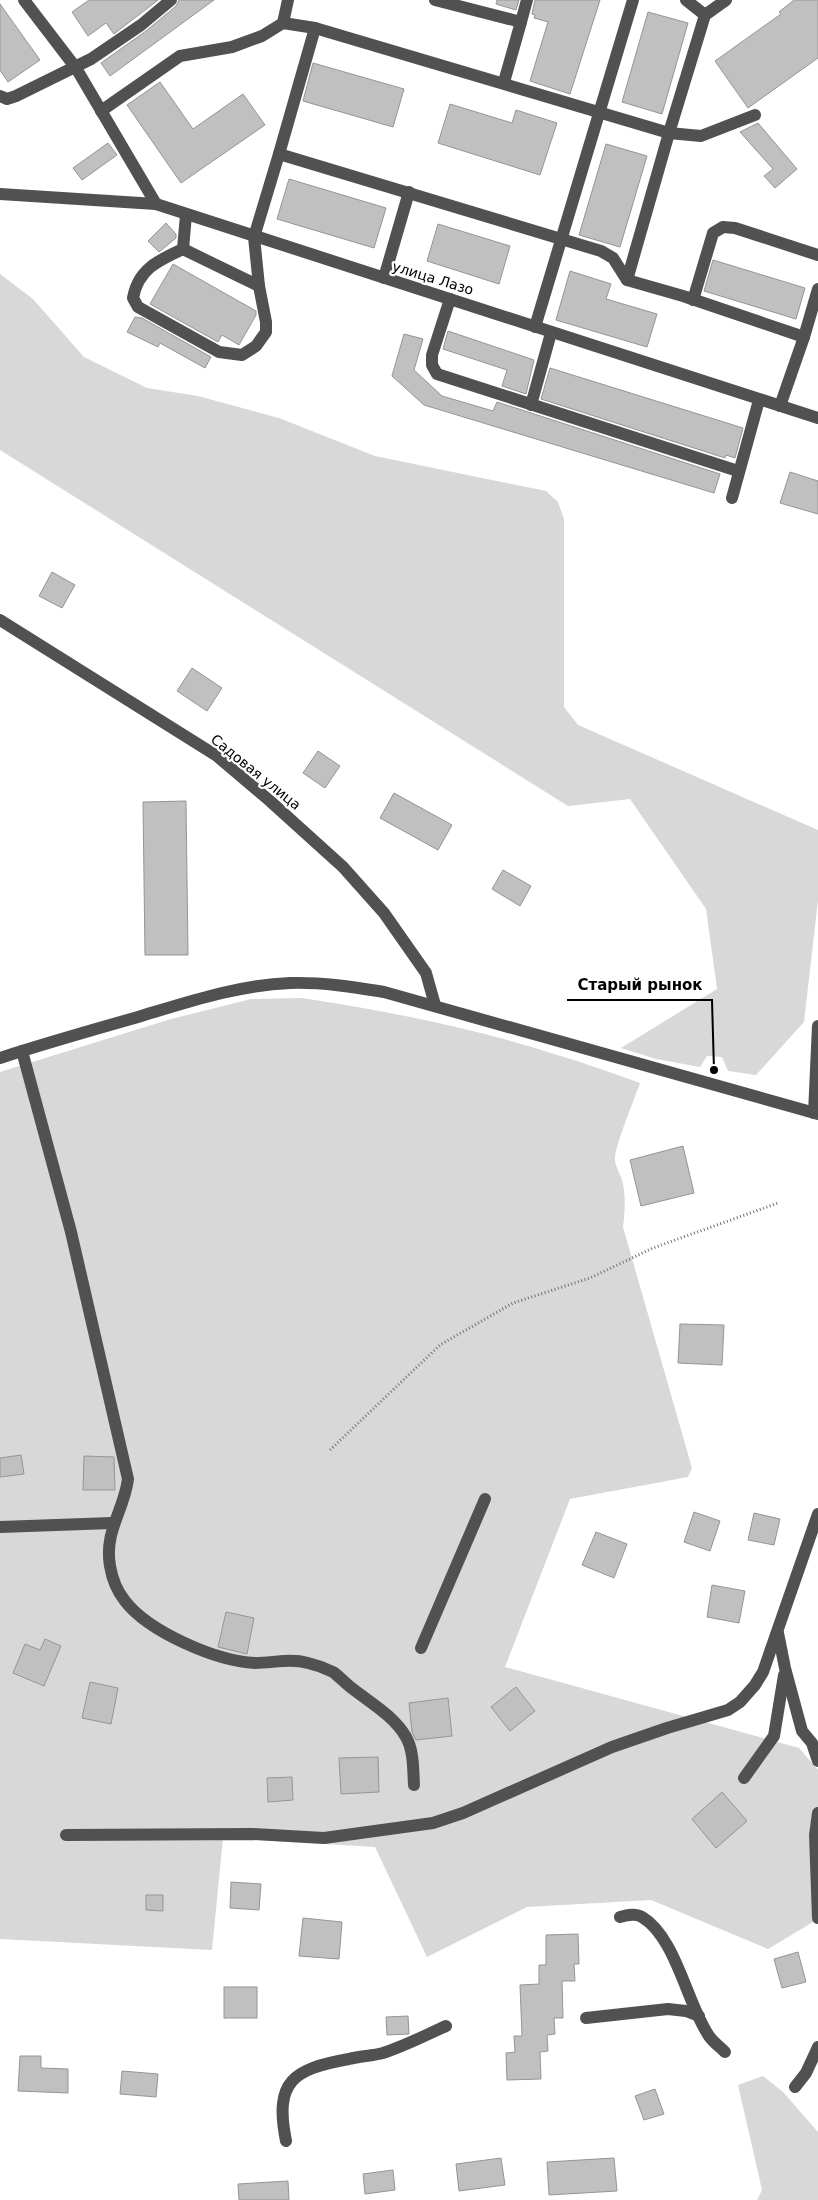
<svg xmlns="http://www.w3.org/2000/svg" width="818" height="2200" font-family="'DejaVu Sans',sans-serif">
  <rect width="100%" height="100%" fill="#fff"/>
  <g fill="#d8d8d8">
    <polygon points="0,274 33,299 84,357 147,388 198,396 279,418 375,456 546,491 558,502 564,519 564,707 578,725 818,830 818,900 804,1022 756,1075 728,1071 722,1057 707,1056 700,1067 656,1059 621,1048 717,989 706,909 630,799 568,806 0,450"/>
    <path d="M302,998C388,1011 474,1028 557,1055C585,1063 612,1073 640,1083C635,1098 613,1150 615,1161C616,1167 620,1174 622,1180C626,1195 625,1211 623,1227L692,1468L688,1477L570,1499L505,1667L799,1748L818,1770V1919L768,1949L651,1900L527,1907L427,1957L375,1847L223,1838L212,1950L0,1939V1072L171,1019L251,999Z"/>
    <polygon points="763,2076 783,2092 818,2132 818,2200 757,2200 762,2190 738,2085"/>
  </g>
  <g fill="#c0c0c0" stroke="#959595">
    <polygon points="89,0 158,0 114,34 106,23 88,36 72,12"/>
    <polygon points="179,0 214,0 110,76 101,63 146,31 176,6"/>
    <polygon points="497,0 519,0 516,10 496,4"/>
    <polygon points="535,0 600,0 570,94 530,81 548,22 534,18 535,15 532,14"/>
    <polygon points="794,0 818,0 818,58 748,108 715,61 781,14 779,12"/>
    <polygon points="0,4 40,60 8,82 0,70"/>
    <polygon points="648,12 688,23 662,114 622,102"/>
    <polygon points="313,63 404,89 393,127 303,101"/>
    <polygon points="160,82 193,129 243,94 265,125 181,183 127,105"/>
    <polygon points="450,104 512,123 516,110 557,123 540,175 438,143"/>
    <polygon points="758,123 797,169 775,188 764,176 773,169 740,132"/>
    <polygon points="108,143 117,155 82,180 73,168"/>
    <polygon points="606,144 647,156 620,247 579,235"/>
    <polygon points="289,179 386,208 374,248 277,219"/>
    <polygon points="166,223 176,234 176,238 159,252 148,241"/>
    <polygon points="438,224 510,246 499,284 427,261"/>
    <polygon points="713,260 805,288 796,319 704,291"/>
    <polygon points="173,264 256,311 256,315 239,345 222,335 218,342 150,304"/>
    <polygon points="570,271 611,284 606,299 657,314 647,347 556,320"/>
    <polygon points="135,317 142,318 211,357 205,368 160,343 158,347 127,332"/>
    <polygon points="448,331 534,360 526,394 502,386 507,370 443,349"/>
    <polygon points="404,334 423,339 414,370 442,396 493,411 497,402 720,474 714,493 424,405 392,376"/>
    <polygon points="550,368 743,428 735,458 726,455 725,458 541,399"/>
    <polygon points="790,472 818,481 818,514 780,503"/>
    <polygon points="52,572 75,585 62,608 39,596"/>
    <polygon points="192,668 222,688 207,711 177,691"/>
    <polygon points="318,751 340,766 325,788 303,773"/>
    <polygon points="394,793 452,825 438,850 380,818"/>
    <polygon points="186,801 188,955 145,955 143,802"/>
    <polygon points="503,870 531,886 520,906 492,889"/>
    <polygon points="683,1146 694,1193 641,1206 630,1160"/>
    <polygon points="680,1324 724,1325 722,1365 678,1363"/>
    <polygon points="21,1455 24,1474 0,1477 0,1458"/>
    <polygon points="84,1456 114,1457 115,1490 83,1490"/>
    <polygon points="694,1512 720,1521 710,1551 684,1542"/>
    <polygon points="754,1513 780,1519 774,1545 748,1540"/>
    <polygon points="596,1532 627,1544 614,1578 582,1565"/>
    <polygon points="712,1585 745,1591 739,1623 707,1617"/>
    <polygon points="226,1612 254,1618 247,1654 218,1647"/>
    <polygon points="45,1639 61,1646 44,1686 13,1673 25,1644 40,1650"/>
    <polygon points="90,1682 118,1688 111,1724 82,1718"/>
    <polygon points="516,1687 535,1711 510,1731 491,1707"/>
    <polygon points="448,1698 452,1736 416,1740 412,1732 409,1703"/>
    <polygon points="378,1757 379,1792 341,1794 339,1758"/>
    <polygon points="292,1777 293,1800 268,1802 267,1778"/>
    <polygon points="722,1792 747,1821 716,1848 692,1819"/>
    <polygon points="231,1882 261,1884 259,1910 230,1908"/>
    <polygon points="146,1895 163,1895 163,1911 146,1910"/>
    <polygon points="303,1918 342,1922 339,1959 299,1956"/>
    <polygon points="578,1934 579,1964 574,1964 575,1981 562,1981 563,2018 554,2018 555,2034 547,2035 548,2051 540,2052 541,2079 507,2080 506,2053 515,2052 514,2036 522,2036 520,1985 539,1984 539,1965 546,1965 546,1935"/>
    <polygon points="798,1952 806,1982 782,1988 774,1959"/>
    <rect x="224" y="1987" width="33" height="31"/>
    <polygon points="408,2016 409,2034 387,2035 386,2017"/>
    <polygon points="20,2056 41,2056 41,2068 68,2069 68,2093 18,2091"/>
    <polygon points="122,2071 158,2074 156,2097 120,2094"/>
    <polygon points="655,2089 664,2114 644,2120 635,2096"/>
    <polygon points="501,2158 505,2185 459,2191 456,2164"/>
    <polygon points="614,2158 617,2191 549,2195 547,2162"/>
    <polygon points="393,2170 395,2190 365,2194 363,2174"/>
    <polygon points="288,2181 289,2200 239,2200 238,2184"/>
  </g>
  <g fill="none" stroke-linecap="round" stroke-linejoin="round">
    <polyline stroke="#737373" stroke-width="3" stroke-dasharray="1 2.5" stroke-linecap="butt" points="330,1450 440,1345 513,1303 590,1278 653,1248 778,1203"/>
    <g stroke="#515151" stroke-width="12">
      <polyline points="24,0 76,68 156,204 818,418"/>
      <polyline points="435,0 521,22 504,82"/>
      <polyline points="686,0 705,15"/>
      <polyline points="521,22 527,0"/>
      <polyline points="283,23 288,0"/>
      <polyline points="0,96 7,99 16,96 91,59 141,25 171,0"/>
      <polyline points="101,111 180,56 232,47 262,36 283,23 315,28 669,133 701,136 755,115"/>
      <polyline points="279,154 315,28"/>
      <polyline points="0,194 156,204"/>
      <path d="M186,215L183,249C159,260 138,269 133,298L138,307L219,352L242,355L256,346L266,332V322L259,286L254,237L279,154L601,251L613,258L627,280L683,296L804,337L780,406"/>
      <polyline points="183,249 259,286"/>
      <polyline points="384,278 409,192"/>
      <polyline points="627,280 669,133 705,15 726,0"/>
      <polyline points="450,299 432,355 432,365 437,374 738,471"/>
      <polyline points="693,300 713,233 723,227 735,228 818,255"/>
      <polyline points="535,327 633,0"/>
      <polyline points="804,337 818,289"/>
      <polyline points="531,405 551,333"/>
      <polyline points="732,498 759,400"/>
      <polyline points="0,620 217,756 270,801 343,867 384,913 426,973 435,1005"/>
      <path d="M22,1051L71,1232L128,1479C124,1511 104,1531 110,1566C112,1578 117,1591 125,1601C149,1632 216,1661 255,1663C273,1663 290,1658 308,1663C317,1665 325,1668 333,1672C340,1677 346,1684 353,1689C371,1703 395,1717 406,1737C414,1751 413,1770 414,1785"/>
      <path d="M0,1058C46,1043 92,1030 138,1017C188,1002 238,985 290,983C322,982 353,987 384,992L818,1114"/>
      <polyline points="814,1113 818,1026"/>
      <polyline points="0,1527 112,1523"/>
      <polyline points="778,1633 785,1668 802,1731 812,1743 818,1761"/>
      <polyline points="421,1648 485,1499"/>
      <polyline points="744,1778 774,1736 784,1675"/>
      <polyline points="818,1813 815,1835 818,1918"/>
      <polyline points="66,1835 252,1834 324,1838 433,1823 463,1813 612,1747 667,1728 728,1710 740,1702 755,1685 763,1672 818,1514"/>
      <path d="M620,1917C627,1915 635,1913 642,1917C676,1937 687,2004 709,2036C713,2042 720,2047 725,2052"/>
      <polyline points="586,2018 668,2009 686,2011 699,2016"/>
      <polyline points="795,2087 806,2073 818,2047"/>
      <path d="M286,2141C274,2081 293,2069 349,2059C360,2056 372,2056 383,2053C405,2046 426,2035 446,2026"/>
    </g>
  </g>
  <g text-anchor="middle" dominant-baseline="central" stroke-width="4.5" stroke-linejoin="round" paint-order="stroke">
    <g font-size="14" fill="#000" stroke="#fff">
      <text transform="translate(433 278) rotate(17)">улица Лазо</text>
      <text transform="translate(256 772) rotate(39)">Садовая улица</text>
    </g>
  </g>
  <path fill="none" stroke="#000" stroke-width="2" d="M714 1070L712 1000H567"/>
  <circle fill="#000" stroke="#fff" stroke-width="2" cx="714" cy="1070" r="5"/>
  <g font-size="15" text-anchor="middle" font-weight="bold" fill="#000" stroke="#fff" stroke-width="4.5" stroke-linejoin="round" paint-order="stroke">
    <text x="640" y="990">Старый рынок</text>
  </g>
</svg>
